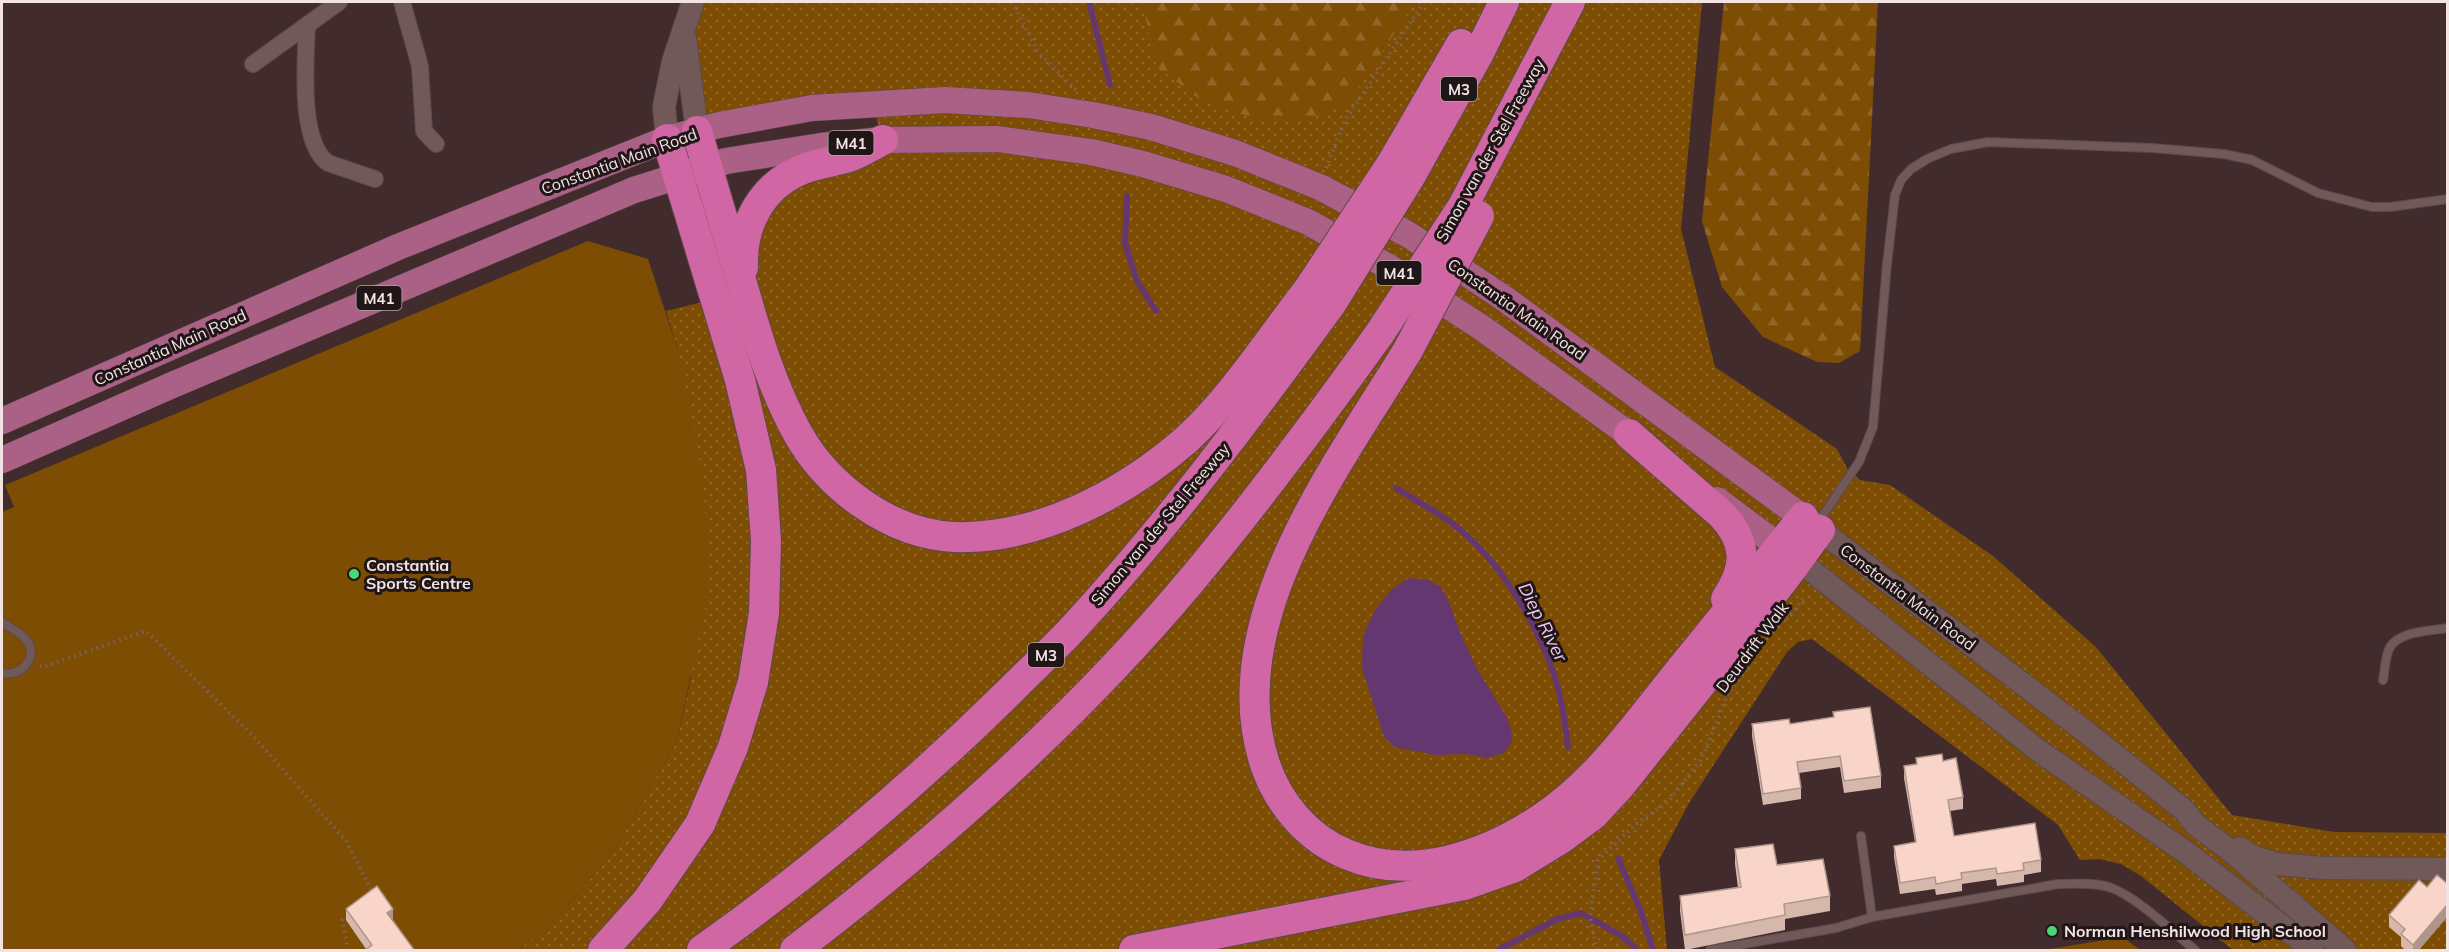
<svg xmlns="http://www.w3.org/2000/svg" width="2449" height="952" font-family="Mulish,sans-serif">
  <defs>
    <pattern id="grass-dots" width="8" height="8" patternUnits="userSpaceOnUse" patternTransform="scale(1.5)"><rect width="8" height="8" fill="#7e4d04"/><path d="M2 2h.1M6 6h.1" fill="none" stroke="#916628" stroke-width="1.8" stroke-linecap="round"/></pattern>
    <pattern id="forest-firs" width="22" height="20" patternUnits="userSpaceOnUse" patternTransform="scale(1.5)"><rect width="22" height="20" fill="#7e4d04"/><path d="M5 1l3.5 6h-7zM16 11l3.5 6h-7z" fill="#916628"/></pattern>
  </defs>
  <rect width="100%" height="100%" fill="#412b2d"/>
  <polygon fill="url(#grass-dots)" points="693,2 1702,2 1681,229 1715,367 1837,449 1848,470 1860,480 1890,485 1993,556 2096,647 2232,815 2334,832 2447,833 2447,950 2233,950 2141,876 2121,864 2100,859 2080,860 2058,825 1812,639 1798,642 1787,652 1689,803 1659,860 1667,950 518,950 561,914 615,849 677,741 691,678 679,354 666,311 744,292 753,213 882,140 873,103 697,131"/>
  <g fill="url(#forest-firs)">
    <polygon points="1143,2 1415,2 1348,104 1302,121 1255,119 1198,98 1157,67 1150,40"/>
    <polygon points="1724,2 1878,2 1860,351 1839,363 1817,362 1763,337 1722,287 1702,221"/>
  </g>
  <g fill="#7e4d04">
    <polygon points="588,241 648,259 679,354 701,469 708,538 705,609 677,741 615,849 561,914 518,950 2,950 2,512 14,507 5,485"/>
    <polygon points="2123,937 2140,950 2044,950"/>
  </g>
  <polygon fill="#653771" points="1409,578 1428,580 1440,586 1449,602 1459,630 1477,669 1506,716 1511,730 1512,742 1504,753 1487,758 1466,754 1435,755 1395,747 1384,737 1362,668 1363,636 1375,610 1392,589"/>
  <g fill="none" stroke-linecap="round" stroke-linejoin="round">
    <g stroke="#653771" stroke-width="6">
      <polyline points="1089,2 1110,85"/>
      <polyline points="1127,196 1125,243 1137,281 1156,311"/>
      <path d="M1396,488C1417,501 1439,513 1458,528C1506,566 1551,646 1562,706C1565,720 1566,734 1568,747"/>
      <polyline points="1618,858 1641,912 1653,950"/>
      <polyline points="1498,950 1557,919 1581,913 1622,936 1637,950"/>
    </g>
    <g stroke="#5c494b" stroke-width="10">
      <g id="lane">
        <polyline points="1817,524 1859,462 1873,427 1887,264 1895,195 1901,180 1911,169 1927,159 1951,149 1988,142 2152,148 2224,154 2252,160 2318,193 2372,207 2390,207 2448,199"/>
        <path d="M2,622C10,628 22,633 28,642C38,660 19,677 2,673"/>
        <path d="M2383,680C2385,670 2385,656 2390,647C2400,631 2430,631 2448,628"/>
        <path d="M1861,836L1872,917L2058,884C2074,884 2093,882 2109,887C2136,896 2173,932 2195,950"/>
        <polyline points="1710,950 1836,928 1872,917"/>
      </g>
    </g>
    <g stroke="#5c494b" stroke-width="18">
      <g id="street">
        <polyline points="402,2 420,66 424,131 436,144"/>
        <path d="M307,25C306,58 298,142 328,163L375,179"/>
        <polyline points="253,64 339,2"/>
      </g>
    </g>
    <g stroke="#5c494b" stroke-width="24">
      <g id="secondary">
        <polyline points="685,38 697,131"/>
        <polyline points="667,139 664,107 673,62 693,2"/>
        <polyline points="1820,530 2086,732 2184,810 2196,825 2232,852 2345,950"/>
        <polyline points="1798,560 2039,751 2187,853 2313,950"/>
        <polyline points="2240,848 2251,856 2277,864 2324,868 2448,869"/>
      </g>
    </g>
    <g stroke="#5c494b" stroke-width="27">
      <g id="primary">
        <polyline points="2,421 398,247 667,139 719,125 812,108 945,100 1028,105 1093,115 1151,127 1235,153 1322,188 1409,235 1505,299 1817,528"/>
        <polyline points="2,460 170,386 634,190 726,161 821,146 883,140 998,139 1091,152 1143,164 1226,189 1308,222 1389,267 1485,330 1645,446"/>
        <polyline points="1717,500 1796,559"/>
      </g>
    </g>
    <g stroke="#5c494b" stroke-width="32">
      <g id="highway">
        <path d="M697,131C712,185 729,239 745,294C759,342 773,389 798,434C828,487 890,534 954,537C1038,540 1124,494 1186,440C1233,397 1269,340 1308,290"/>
        <polyline points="1392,163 1461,44"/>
        <polyline points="1411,175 1479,53 1504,2"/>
        <polyline points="1463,206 1570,2"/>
        <path d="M743,268C741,223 763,182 809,167C822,163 836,161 849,157C861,153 872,145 883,140"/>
        <path d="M1408,350C1337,466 1218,622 1265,764C1278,803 1307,838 1346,854C1411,882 1485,856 1542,818C1596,782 1636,725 1676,675C1719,623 1761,570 1803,517"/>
        <path d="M1629,434L1722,515C1748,543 1747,568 1726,599"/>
        <polyline points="603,950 647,901 700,824 733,747 753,682 764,613 766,541 761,470 740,380 667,139"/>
        <path d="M702,950C812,872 916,784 1012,689C1033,668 1056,647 1076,625C1169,524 1251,414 1331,304"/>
        <path d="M795,950C938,841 1074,720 1190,582C1257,502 1319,418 1380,333"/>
        <polyline points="1134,950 1464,885 1515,867 1562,838 1593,815 1620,786 1785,578 1820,530"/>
      </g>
    </g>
    <g stroke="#786465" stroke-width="4" stroke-dasharray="1.5 4.5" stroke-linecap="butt">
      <polyline points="1012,2 1039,53 1076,90"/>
      <polyline points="1326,168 1344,122 1424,2"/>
      <polyline points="1787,619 1805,597"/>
      <polyline points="40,666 43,667 146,631 253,736 346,841 373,893"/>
      <polyline points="348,950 342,920 348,916"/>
      <polyline points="1597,950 1590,918 1598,860 1636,824 1668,802 1702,758 1728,693 1748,668"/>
    </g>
    <use href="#lane" stroke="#715859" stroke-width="8"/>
    <use href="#street" stroke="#715859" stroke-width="16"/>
    <use href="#secondary" stroke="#715859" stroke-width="22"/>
    <use href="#primary" stroke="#ab6086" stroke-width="26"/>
    <use href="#highway" stroke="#d166a4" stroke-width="30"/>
    <g stroke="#5c494b" stroke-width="32" stroke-linecap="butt">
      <g id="highway-bridge">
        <polyline points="1308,290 1392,163"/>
        <polyline points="1331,304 1411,175"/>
        <polyline points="1380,333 1463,206"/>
        <polyline points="1408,350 1479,216"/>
      </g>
    </g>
    <use href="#highway-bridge" stroke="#d166a4" stroke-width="30"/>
  </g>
  <g fill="#d5b7ac">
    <polygon points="1833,712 1881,776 1881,788 1844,793 1840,767 1799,773 1801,788 1801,799 1763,805 1752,736 1752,724 1790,724 1833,718"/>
    <polygon points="1916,758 1943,761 1963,797 1963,809 1950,811 1954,836 2041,860 2041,872 2024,875 2024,882 1997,886 1996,879 1962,884 1962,891 1936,895 1935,889 1900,894 1894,857 1894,846 1915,842 1904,778 1904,766 1916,764"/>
    <polygon points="1735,849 1830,896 1830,911 1785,919 1785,930 1685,950 1680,911 1680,896 1738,888 1735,864"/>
    <polygon points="2448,884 2448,919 2446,918 2418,951 2406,951 2401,946 2401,937 2389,927 2389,915"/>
    <polygon points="346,909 393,920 415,951 366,949 346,920"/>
  </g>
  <g fill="#ae958c">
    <polygon points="2446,906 2446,918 2418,951 2413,951 2413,945"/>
    <polygon points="393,909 393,920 387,913"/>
  </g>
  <g fill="#f8d5c8" stroke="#ae958c" stroke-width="1.5">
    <polygon points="1870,707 1881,776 1844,781 1840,756 1797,762 1801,788 1763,794 1752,724 1789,719 1790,724 1834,717 1833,712"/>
    <polygon points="1942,754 1943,761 1956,758 1963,797 1948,800 1954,836 2035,823 2041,860 2023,863 2024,870 1997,874 1996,868 1961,873 1962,879 1936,884 1935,877 1900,883 1894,846 1916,842 1904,766 1917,764 1916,758"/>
    <polygon points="1773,844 1777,865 1823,859 1830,896 1784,904 1785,915 1685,935 1680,896 1741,887 1735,849"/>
    <polygon points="2437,875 2448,884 2448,908 2446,906 2413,945 2401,934 2405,929 2389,915 2419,880 2427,887"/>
    <polygon points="377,886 393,909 387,913 415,951 364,951 372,945 346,909"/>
  </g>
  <g fill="#4dd676" stroke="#211617" stroke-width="2">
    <circle cx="354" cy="574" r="6"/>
    <circle cx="2052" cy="931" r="6"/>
  </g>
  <g text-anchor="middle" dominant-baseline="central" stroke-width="6" stroke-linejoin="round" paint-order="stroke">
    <g fill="#211617" stroke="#b4a6a6" stroke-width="1.5">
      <rect x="1441" y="77" width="36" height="24" rx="4.5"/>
      <rect x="828.5" y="131" width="45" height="24" rx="4.5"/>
      <rect x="1376.5" y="261" width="45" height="24" rx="4.5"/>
      <rect x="356.5" y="286" width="45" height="24" rx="4.5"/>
      <rect x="1028" y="643" width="36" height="24" rx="4.5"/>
    </g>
    <g font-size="15" font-weight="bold" fill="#f3e4e4">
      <text x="1459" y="89">M3</text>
      <text x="851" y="143">M41</text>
      <text x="1399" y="273">M41</text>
      <text x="379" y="298">M41</text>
      <text x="1046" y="655">M3</text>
    </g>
    <g font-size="16" fill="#f3e4e4" stroke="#211617">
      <text transform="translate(1490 150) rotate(-61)">Simon van der Stel Freeway</text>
      <text transform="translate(619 161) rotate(-20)">Constantia Main Road</text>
      <text transform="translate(1517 309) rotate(35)">Constantia Main Road</text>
      <text transform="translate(170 347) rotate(-24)">Constantia Main Road</text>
      <text transform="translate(1160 524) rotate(-50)">Simon van der Stel Freeway</text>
      <text transform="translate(1908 597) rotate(37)">Constantia Main Road</text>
      <text transform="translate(1752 647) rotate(-53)">Deurdrift Walk</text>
    </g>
    <g font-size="16" font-weight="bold" fill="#f3e4e4" stroke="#211617" text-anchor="start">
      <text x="366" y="565">Constantia<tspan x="366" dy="18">Sports Centre</tspan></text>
      <text x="2064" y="931">Norman Henshilwood High School</text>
    </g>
    <g font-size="18" font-style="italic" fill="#efc7fa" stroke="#211617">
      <text transform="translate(1543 622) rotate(63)">Diep River</text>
    </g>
  </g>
  <rect width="2449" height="952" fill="none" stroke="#f3e4e4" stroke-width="6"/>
</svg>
